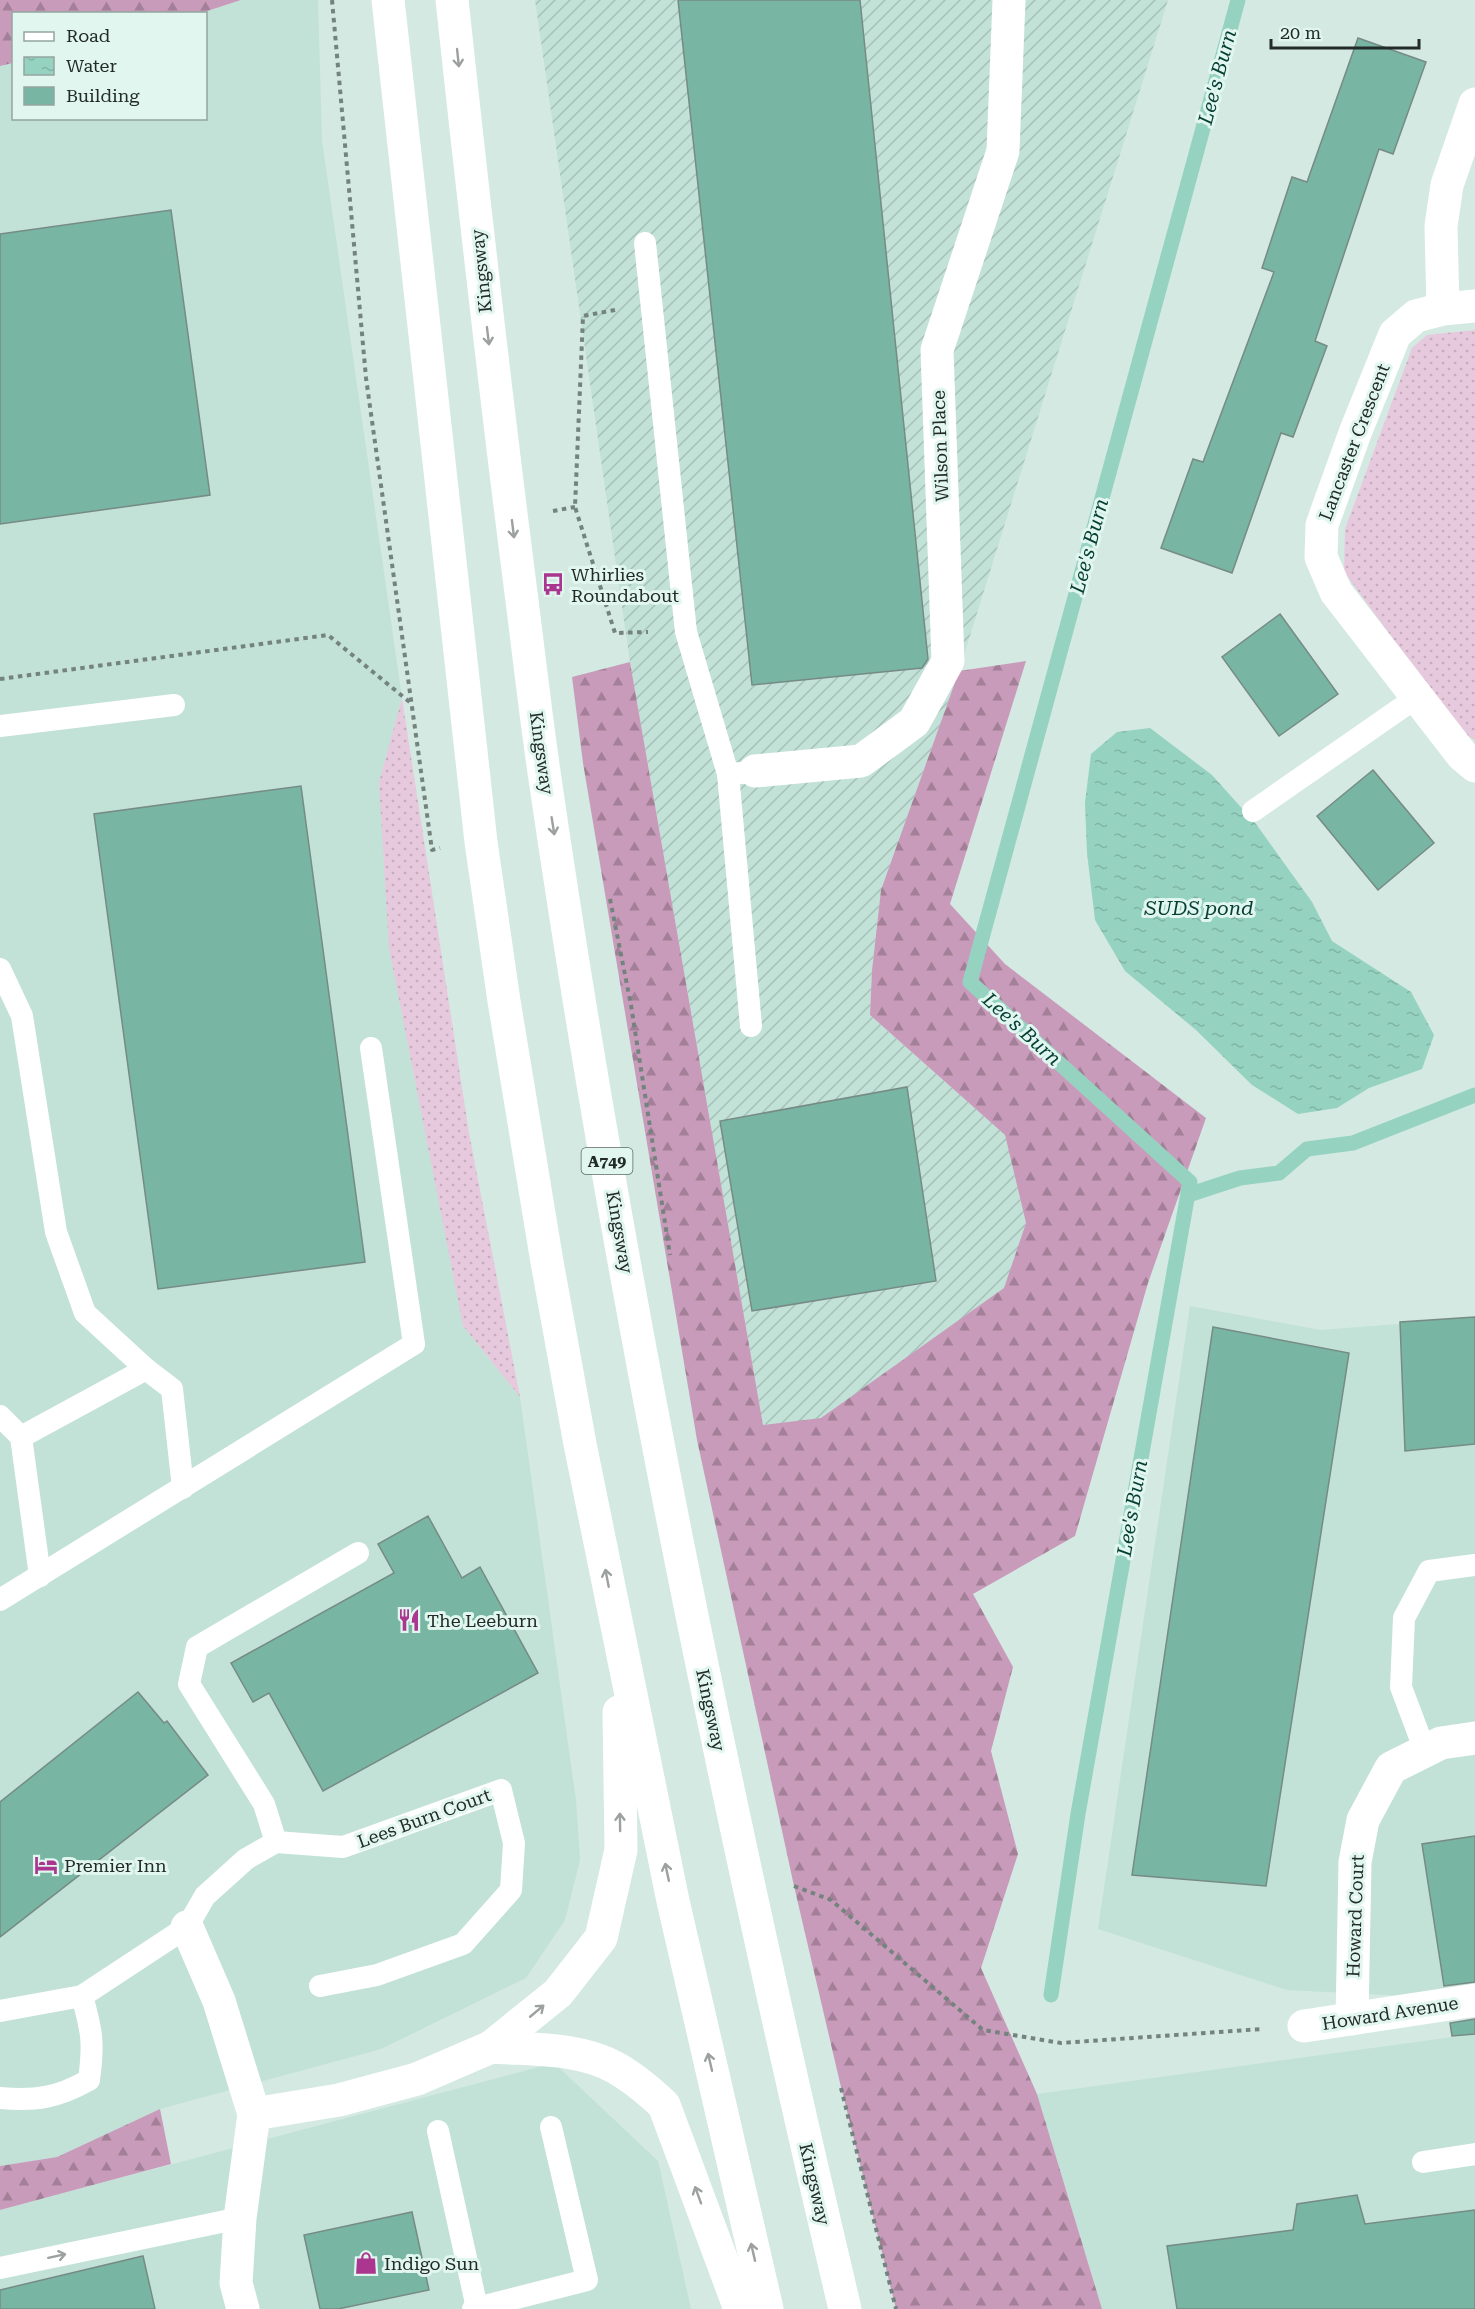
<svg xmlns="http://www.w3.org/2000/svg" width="1475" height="2309" font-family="'Roboto Serif',serif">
  <defs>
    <pattern id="industrial-furrows" width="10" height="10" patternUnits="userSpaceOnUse" patternTransform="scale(1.5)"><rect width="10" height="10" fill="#c2e1d7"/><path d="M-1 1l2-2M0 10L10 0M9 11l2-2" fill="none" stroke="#a6c1b9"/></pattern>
    <pattern id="grass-dots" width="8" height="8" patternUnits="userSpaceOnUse" patternTransform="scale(1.5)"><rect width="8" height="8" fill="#e7c9dd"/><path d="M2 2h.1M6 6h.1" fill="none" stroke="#c6adbe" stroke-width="1.8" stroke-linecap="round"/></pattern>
    <pattern id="forest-firs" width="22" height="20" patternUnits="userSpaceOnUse" patternTransform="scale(1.5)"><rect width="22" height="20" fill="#c99bbb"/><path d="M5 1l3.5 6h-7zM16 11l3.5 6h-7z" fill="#a37f98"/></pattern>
    <pattern id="water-ripples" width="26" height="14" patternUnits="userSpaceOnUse" patternTransform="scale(1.5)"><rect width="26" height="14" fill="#95d2c0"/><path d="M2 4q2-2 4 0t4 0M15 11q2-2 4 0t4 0" fill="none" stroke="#80b4a5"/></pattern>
  </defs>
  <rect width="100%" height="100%" fill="#d3e9e2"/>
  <g fill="#c2e1d7">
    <polygon points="241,0 318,0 322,141 402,698 379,782 463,1326 520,1397 576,1801 580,1860 565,1920 526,1978 381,2049 160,2109 57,2157 0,2166 0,66 13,63 14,118 206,118 206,14 201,13"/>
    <polygon points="1190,1306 1321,1330 1475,1318 1475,1984 1409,1996 1287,1990 1098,1929"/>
    <polygon points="1475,2034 1475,2309 1102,2309 1037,2094"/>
    <polygon points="554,2063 658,2161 691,2309 0,2309 0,2210"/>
  </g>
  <polygon fill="url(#industrial-furrows)" points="535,0 1168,0 959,671 881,890 872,970 870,1015 1005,1135 1026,1223 1005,1288 821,1419 763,1425 630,662"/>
  <g fill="url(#grass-dots)">
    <polygon points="1475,330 1475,740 1463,734 1344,572 1345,529 1412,348 1427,335"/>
    <polygon points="402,698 469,1133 520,1397 463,1326 389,948 379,782"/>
  </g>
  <g fill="url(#forest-firs)">
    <polygon points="0,0 241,0 201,13 14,14 13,63 0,66"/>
    <polygon points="1026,661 950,904 1005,964 1206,1118 1148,1283 1075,1536 973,1594 1013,1667 991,1751 1018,1854 981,1968 1037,2094 1102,2309 896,2309 840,2083 794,1886 697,1440 583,763 572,677 630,662 763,1425 821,1418 1004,1288 1026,1223 1005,1135 870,1015 872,970 881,890 959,671"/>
    <polygon points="160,2109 171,2164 0,2210 0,2166 57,2157"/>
  </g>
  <polygon fill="url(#water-ripples)" points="1150,728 1212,775 1256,824 1312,902 1332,941 1411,992 1434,1035 1422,1069 1369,1088 1337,1108 1298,1114 1252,1085 1196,1030 1125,971 1095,920 1087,853 1085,803 1091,754 1117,732"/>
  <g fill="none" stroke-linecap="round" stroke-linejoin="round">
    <g stroke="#95d2c0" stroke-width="15">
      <polyline points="1188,1195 1240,1178 1279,1173 1307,1149 1353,1143 1475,1095"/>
      <polyline points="1051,1995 1078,1814 1190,1182 970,982 1238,0"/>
    </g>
  </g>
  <g fill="#78b5a3" stroke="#778b85" stroke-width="1.5">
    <polygon points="678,0 860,0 928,659 922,668 752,685"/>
    <polygon points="1358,38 1426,62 1393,154 1379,149 1315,341 1327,346 1293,437 1281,433 1232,573 1161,548 1193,459 1203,462 1274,272 1262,268 1292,177 1307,182"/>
    <polygon points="171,210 210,495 0,524 0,234"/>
    <polygon points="1280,614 1338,694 1279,736 1222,657"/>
    <polygon points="1373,770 1434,843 1378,890 1317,816"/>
    <polygon points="301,786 365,1262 158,1289 94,814"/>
    <polygon points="907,1087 936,1281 752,1311 720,1121"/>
    <polygon points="1475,1317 1475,1444 1405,1451 1400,1322"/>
    <polygon points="1213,1327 1349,1353 1266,1886 1132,1875"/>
    <polygon points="428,1516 462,1578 480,1567 538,1673 323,1791 269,1693 253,1702 231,1663 394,1573 378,1544"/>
    <polygon points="138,1692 164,1723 167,1721 208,1775 0,1937 0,1802"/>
    <polygon points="1475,1836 1475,1982 1444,1986 1422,1844"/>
    <polygon points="1475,2019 1475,2034 1452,2036 1450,2023"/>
    <polygon points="1357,2195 1365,2224 1475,2210 1475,2309 1177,2309 1167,2246 1293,2230 1297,2204"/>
    <polygon points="412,2212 429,2290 338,2309 320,2309 304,2235"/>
    <polygon points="143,2256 155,2309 0,2309 0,2290"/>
  </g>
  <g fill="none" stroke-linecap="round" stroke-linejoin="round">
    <g stroke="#75837f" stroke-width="4" stroke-dasharray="4.5 4.5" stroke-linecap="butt">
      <polyline points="332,0 366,378 432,850 440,848"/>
      <polyline points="615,310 583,316 575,507 615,633 648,632"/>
      <polyline points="553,511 575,507"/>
      <polyline points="0,679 328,635 412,704"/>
      <polyline points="610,899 631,1005 670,1255"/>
      <polyline points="794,1886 831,1900 983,2030 1061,2043 1262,2029"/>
      <polyline points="841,2088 896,2309"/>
    </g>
    <g stroke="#fff" stroke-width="22">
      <polyline points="645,243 686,632 728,774"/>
      <polyline points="0,726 174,705"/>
      <polyline points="741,773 728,774 751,1026"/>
      <polyline points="1253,811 1417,697"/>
      <polyline points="0,969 22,1016 56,1232 85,1313 146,1369 21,1437 0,1416"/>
      <polyline points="146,1369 172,1389 183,1488"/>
      <polyline points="21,1437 40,1576"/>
      <polyline points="0,1600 414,1344 371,1048"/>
      <polyline points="1425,1751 1401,1687 1404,1618 1429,1571 1475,1565"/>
      <polyline points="276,1842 264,1804 189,1684 197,1647 358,1553"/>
      <polyline points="0,2011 82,1996 187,1927 205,1896 246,1859 276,1842 343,1847 501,1790 514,1843 511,1890 463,1944 377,1975 320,1986"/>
      <path d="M0,2098C36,2101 57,2098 89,2080C94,2043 92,2031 82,1996"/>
      <polyline points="438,2131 477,2308"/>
      <polyline points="1423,2162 1475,2154"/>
      <polyline points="0,2268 240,2218"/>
      <polyline points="473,2309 587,2280 551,2127"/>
    </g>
    <g stroke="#fff" stroke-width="33">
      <polyline points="1475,306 1443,309 1416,316 1395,334 1355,433 1322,525 1321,557 1336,592 1462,755 1475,766"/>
      <polyline points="1443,309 1441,226 1447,185 1475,104"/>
      <polyline points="755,771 861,761 914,722 948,661 937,350 1003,151 1009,0"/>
      <polyline points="187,1927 219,2001 254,2114 240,2218 236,2283 243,2309"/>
      <polyline points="1352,2019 1355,1862 1363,1820 1391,1768 1441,1743 1475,1738"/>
      <polyline points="1304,2026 1475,2000"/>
    </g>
    <g stroke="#fff" stroke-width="33">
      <polyline points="388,0 481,842 504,1001 547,1262 580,1444 673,1901 767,2309"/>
      <path d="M452,0C473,195 495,390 520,585C528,647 535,710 544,772C619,1289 725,1801 845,2309"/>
      <path d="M491,2047C531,2050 580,2047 616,2068C634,2078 649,2091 664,2105L740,2309"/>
      <polyline points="254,2114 339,2100 417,2079 491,2047 558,1993 601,1938 621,1850 619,1712"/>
    </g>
  </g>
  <defs><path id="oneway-shaft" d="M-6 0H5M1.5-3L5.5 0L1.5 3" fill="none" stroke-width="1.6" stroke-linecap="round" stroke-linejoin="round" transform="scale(1.5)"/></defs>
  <g stroke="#9ca09f">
    <use href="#oneway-shaft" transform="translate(458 58) rotate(84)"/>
    <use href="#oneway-shaft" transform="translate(488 336) rotate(83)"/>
    <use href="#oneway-shaft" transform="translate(513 529) rotate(83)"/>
    <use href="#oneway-shaft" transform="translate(553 826) rotate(81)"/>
    <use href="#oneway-shaft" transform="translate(607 1578) rotate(-101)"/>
    <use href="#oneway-shaft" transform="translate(620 1822) rotate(-91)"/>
    <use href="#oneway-shaft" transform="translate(667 1872) rotate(-102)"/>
    <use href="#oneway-shaft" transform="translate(537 2011) rotate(-40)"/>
    <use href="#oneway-shaft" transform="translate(710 2062) rotate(-103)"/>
    <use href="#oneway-shaft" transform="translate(698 2195) rotate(-110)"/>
    <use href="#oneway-shaft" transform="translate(753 2252) rotate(-103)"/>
    <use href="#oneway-shaft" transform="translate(57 2256) rotate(-12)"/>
  </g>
  <defs>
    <g id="bus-bare" transform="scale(1.8)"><path d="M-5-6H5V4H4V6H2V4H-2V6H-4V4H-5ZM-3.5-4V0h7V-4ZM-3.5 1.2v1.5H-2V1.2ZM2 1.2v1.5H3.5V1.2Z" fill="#aa368f" stroke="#e0f6ef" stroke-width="2.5" paint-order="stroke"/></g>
    <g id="restaurant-bare" transform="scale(1.8)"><path d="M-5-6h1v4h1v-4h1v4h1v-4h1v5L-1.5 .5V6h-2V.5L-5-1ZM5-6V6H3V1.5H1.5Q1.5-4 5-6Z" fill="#aa368f" stroke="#e0f6ef" stroke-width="2.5" paint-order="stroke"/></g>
    <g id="hotel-bare" transform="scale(1.8)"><path d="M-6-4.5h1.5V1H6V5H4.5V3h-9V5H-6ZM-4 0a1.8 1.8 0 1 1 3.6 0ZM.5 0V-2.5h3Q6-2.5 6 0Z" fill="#aa368f" stroke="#e0f6ef" stroke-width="2.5" paint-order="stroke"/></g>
    <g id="shop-bare" transform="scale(1.8)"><path d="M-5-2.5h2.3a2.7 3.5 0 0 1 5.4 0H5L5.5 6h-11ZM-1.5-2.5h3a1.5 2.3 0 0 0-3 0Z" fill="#aa368f" stroke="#e0f6ef" stroke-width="2.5" paint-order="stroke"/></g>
  </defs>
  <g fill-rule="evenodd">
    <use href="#bus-bare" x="553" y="584"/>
    <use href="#restaurant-bare" x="409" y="1620"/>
    <use href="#hotel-bare" x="46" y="1865"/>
    <use href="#shop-bare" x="366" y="2263"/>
  </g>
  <g text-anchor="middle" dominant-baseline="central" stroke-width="6" stroke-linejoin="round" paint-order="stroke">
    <rect fill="#e0f6ef" stroke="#5c6864" stroke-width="1.5" x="581.5" y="1148" width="51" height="26" rx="4.5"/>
    <g font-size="16" font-weight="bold" fill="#232b29">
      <text x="607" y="1161">A749</text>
    </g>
    <g font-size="18" fill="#232b29" stroke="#e0f6ef">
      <text transform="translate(481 271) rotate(-96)">Kingsway</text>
      <text transform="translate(1354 442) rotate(-69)">Lancaster Crescent</text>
      <text transform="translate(940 446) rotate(-92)">Wilson Place</text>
      <text transform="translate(542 753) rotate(82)">Kingsway</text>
      <text transform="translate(620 1232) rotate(80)">Kingsway</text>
      <text transform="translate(711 1710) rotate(78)">Kingsway</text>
      <text transform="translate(424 1818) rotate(-20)">Lees Burn Court</text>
      <text transform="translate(1355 1916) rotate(-88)">Howard Court</text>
      <text transform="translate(1390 2013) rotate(-9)">Howard Avenue</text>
      <text transform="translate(815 2184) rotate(77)">Kingsway</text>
    </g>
    <g font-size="18" fill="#232b29" stroke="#e0f6ef" text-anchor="start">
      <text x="571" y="574">Whirlies<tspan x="571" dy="21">Roundabout</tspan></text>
      <text x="427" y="1620">The Leeburn</text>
      <text x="64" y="1865">Premier Inn</text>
      <text x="384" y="2263">Indigo Sun</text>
    </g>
    <g font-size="20" font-style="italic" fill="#053e32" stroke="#e0f6ef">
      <text transform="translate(1217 77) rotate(-75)">Lee's Burn</text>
      <text transform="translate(1089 546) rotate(-75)">Lee's Burn</text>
      <text x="1199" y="908">SUDS pond</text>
      <text transform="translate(1022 1029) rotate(42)">Lee's Burn</text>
      <text transform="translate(1132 1508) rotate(-80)">Lee's Burn</text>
    </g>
  </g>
  <rect x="12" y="12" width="195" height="108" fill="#e0f6ef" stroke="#94a5a0" stroke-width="1.5"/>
  <rect x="24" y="32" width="30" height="9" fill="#ffffff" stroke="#94a5a0" stroke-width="1.5"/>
  <text x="66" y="42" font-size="18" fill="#232b29">Road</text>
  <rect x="24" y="57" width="30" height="18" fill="url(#water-ripples)" stroke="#94a5a0" stroke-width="1.5"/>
  <text x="66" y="72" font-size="18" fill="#232b29">Water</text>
  <rect x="24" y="87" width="30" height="18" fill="#78b5a3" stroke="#94a5a0" stroke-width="1.5"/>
  <text x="66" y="102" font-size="18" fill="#232b29">Building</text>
  <path d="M1271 39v9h148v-9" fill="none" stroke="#232b29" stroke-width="3"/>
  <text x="1280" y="39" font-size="18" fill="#232b29" stroke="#e0f6ef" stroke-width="4.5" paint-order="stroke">20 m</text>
</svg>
